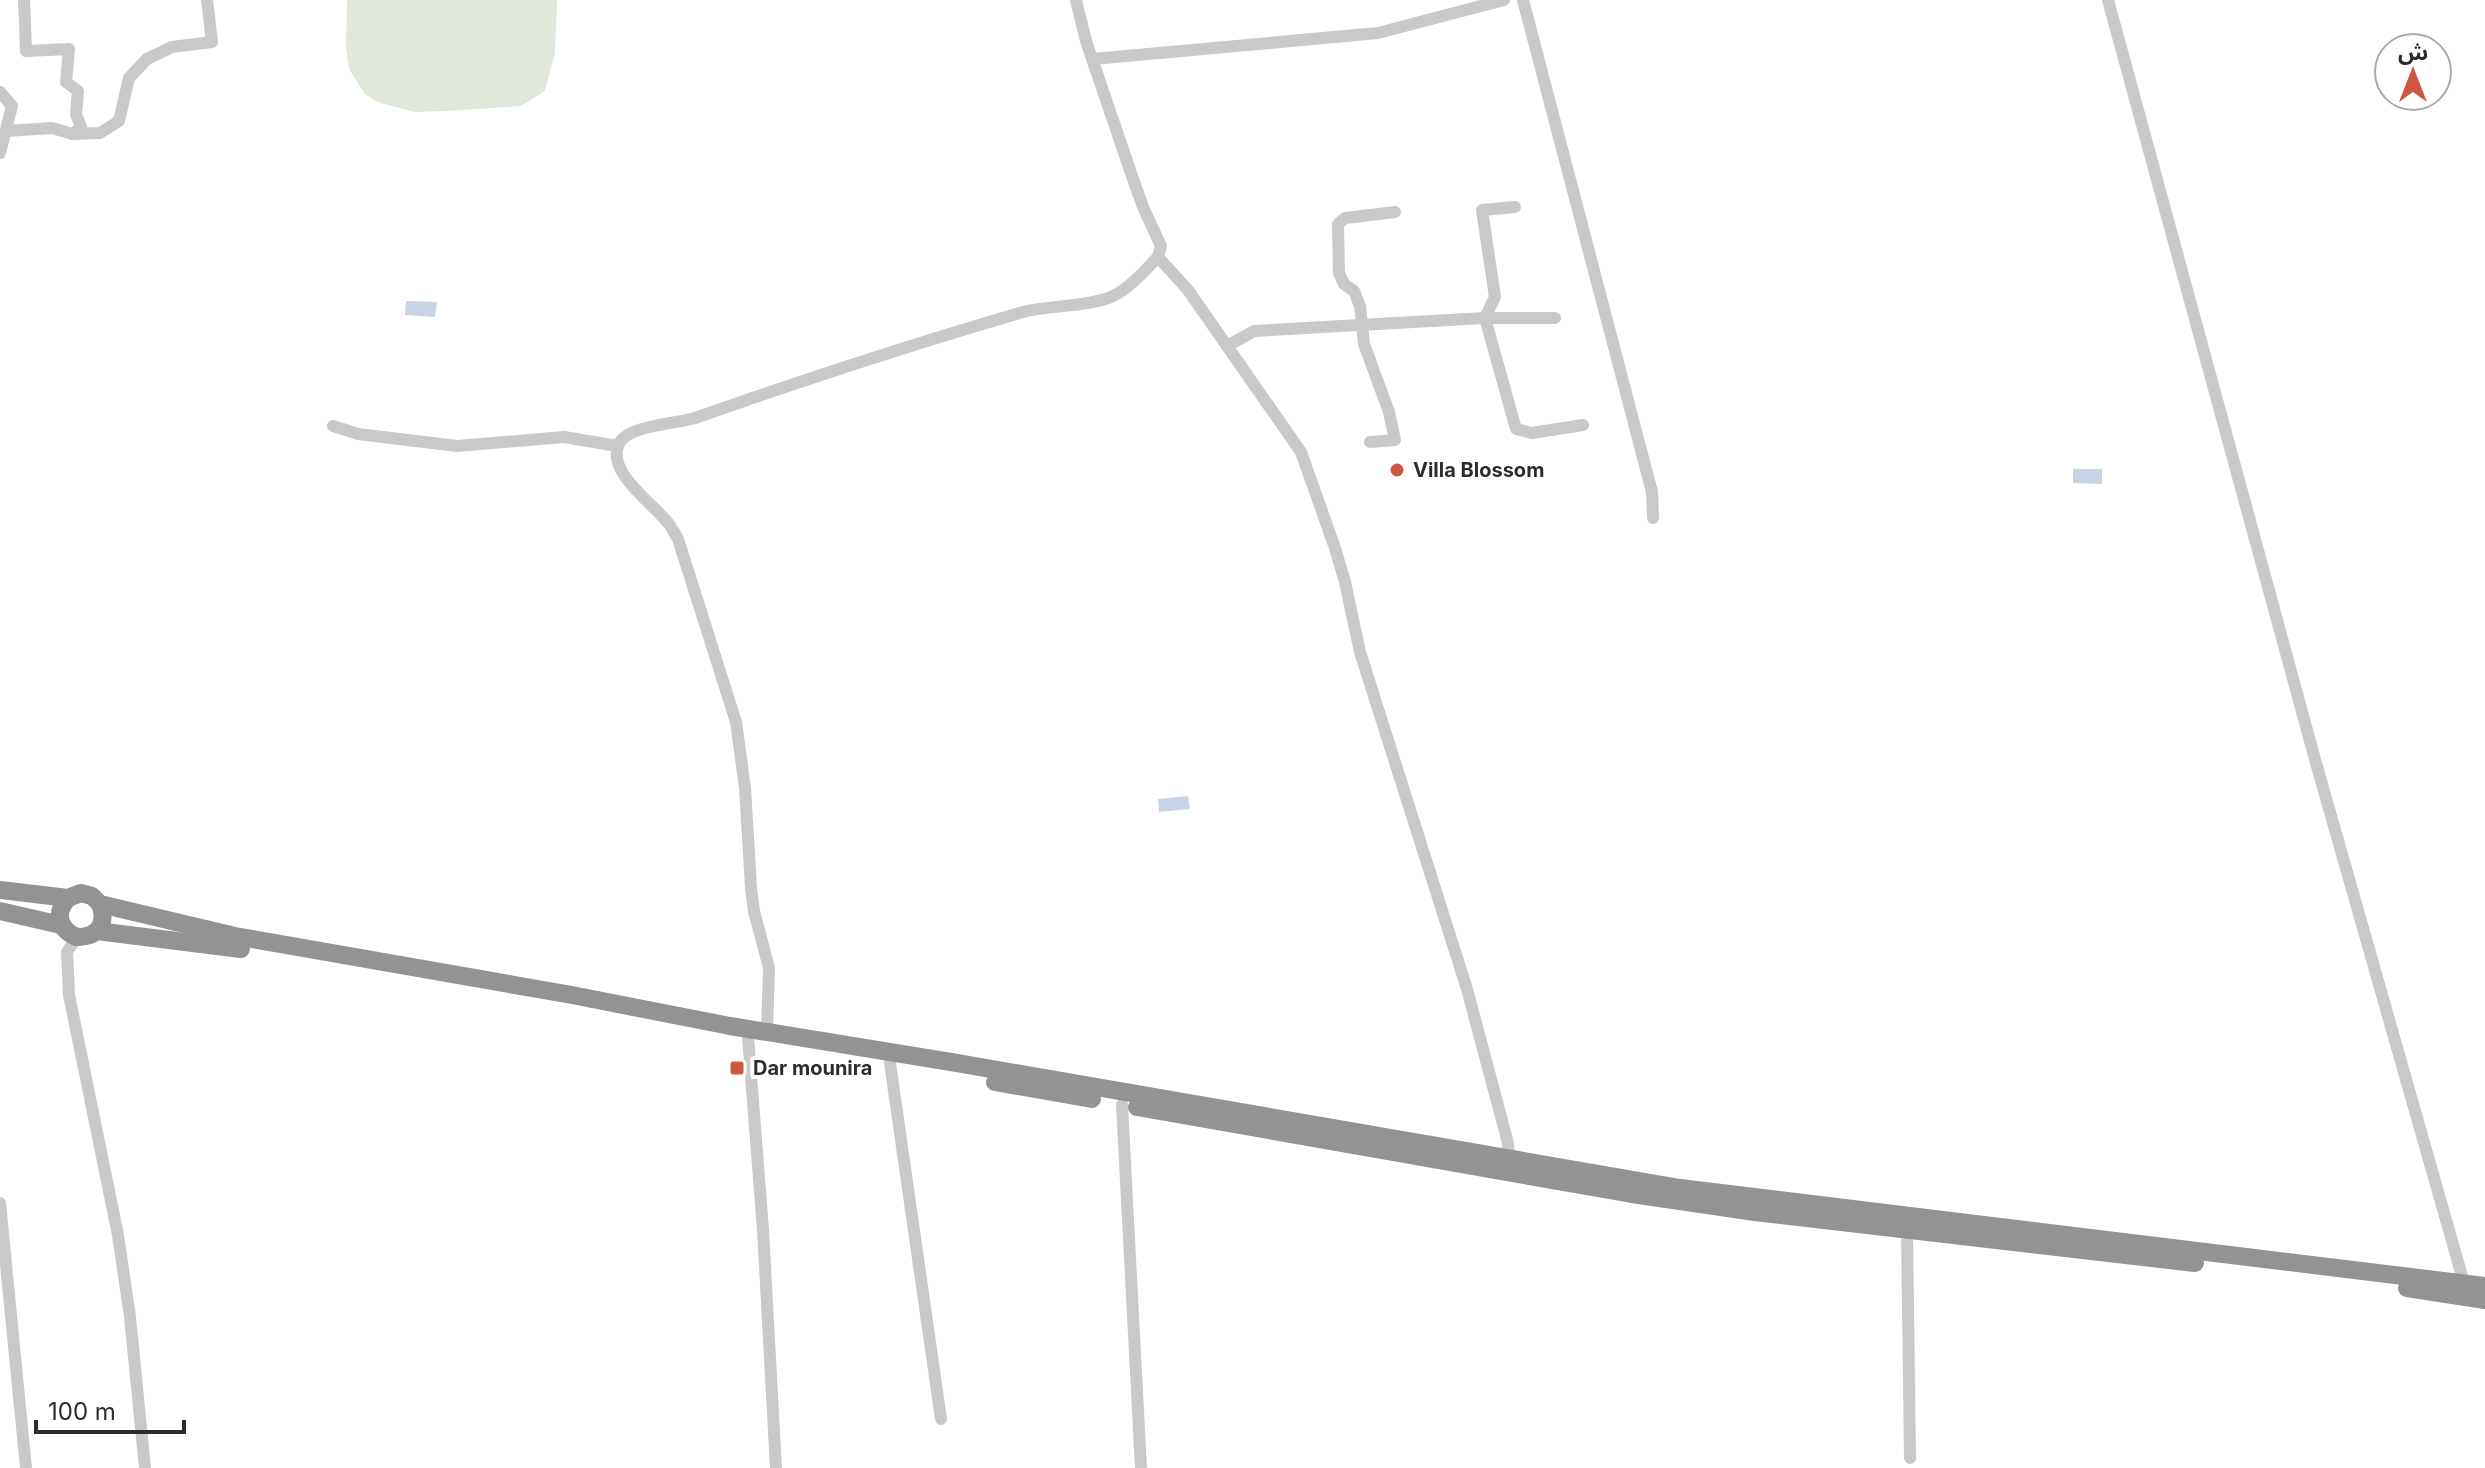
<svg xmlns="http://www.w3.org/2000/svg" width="2485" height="1468" font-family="Inter,'Noto Sans Arabic',sans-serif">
  <rect width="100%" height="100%" fill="#fff"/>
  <polygon fill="#dfe8da" points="347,0 557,0 555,53 545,91 521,106 447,111 414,112 378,102 365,94 349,69 346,48"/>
  <g fill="#c8d4e6">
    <polygon points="406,301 437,302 435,317 405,315"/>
    <polygon points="2073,469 2102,469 2102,484 2073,483"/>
    <polygon points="1188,796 1190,809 1159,812 1158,799"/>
  </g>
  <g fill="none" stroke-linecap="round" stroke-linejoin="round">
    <g stroke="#c9c9c9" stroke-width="12">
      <polyline points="1076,0 1086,41 1132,176 1143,207 1161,246 1158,257 1188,290 1301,452 1335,548 1345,582 1360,652 1467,989 1508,1143 1509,1159"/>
      <polyline points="1523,0 1652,492 1653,518"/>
      <polyline points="2108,0 2316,763 2464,1283"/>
      <polyline points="1093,59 1378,33 1504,0"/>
      <polyline points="0,92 12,106 0,153"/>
      <polyline points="6,131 52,128 73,134 81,127 76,114 78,91 66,82 69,49 26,51 24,0"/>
      <polyline points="73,134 100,133 119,121 129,78 147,59 172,47 212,42 207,0"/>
      <polyline points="1515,207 1482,210 1495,297 1485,318 1516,429 1532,433 1583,425"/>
      <polyline points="1227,346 1254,331 1485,318 1555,318"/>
      <polyline points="333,426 358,434 457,446 564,437 618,446"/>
      <polyline points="1370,442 1395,440 1389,412 1364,344 1360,306 1354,291 1344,284 1339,273 1338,224 1345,218 1395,212"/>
      <polyline points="77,937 67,952 69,995 118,1235 130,1317 145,1468"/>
      <path d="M767,1031L769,968L754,911L751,888L745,788L736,722L678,539C675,534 672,528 669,524C654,504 608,474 618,446C624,425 677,424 695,418C803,380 913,344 1023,312C1050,305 1089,307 1113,296C1130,288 1145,270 1158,257"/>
      <polyline points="748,1037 763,1230 776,1468"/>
      <polyline points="890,1063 941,1419"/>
      <polyline points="1122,1105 1141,1468"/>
      <polyline points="0,1203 26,1468"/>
      <polyline points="1907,1229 1910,1458"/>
    </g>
    <g stroke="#939393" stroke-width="18">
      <polyline points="0,890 68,898 81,893 92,896 100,904 235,936 572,995 730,1026 957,1063 1680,1188 2485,1286"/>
      <path d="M68,898C54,913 59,930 77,937C99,937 107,923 100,904"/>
      <polyline points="0,911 61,925"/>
      <polyline points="97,931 241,949"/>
      <polyline points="995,1082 1092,1099"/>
      <polyline points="1137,1107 1632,1194 1755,1212 2195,1263"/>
      <polyline points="2407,1288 2485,1300"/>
    </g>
  </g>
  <g fill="#cf5741" stroke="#fff" stroke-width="3">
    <circle cx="1397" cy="470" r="8"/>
    <rect x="729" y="1060" width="16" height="16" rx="4"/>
  </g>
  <g text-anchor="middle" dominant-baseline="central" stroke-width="8" stroke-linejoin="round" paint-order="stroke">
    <g font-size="20" font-weight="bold" fill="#2c2c2c" stroke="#fff" text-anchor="start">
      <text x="1413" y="470">Villa Blossom</text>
      <text x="753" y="1068">Dar mounira</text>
    </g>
  </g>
  <g transform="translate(2413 72)"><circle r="38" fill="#ffffff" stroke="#ababab" stroke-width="2"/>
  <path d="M0-6L14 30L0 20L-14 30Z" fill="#cf5741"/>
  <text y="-12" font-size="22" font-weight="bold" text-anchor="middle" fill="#2c2c2c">ش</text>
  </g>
  <path d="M36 1420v12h148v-12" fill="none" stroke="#2c2c2c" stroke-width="4"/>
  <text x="48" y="1420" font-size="24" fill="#2c2c2c" stroke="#ffffff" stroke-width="6" paint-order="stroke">100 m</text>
</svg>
